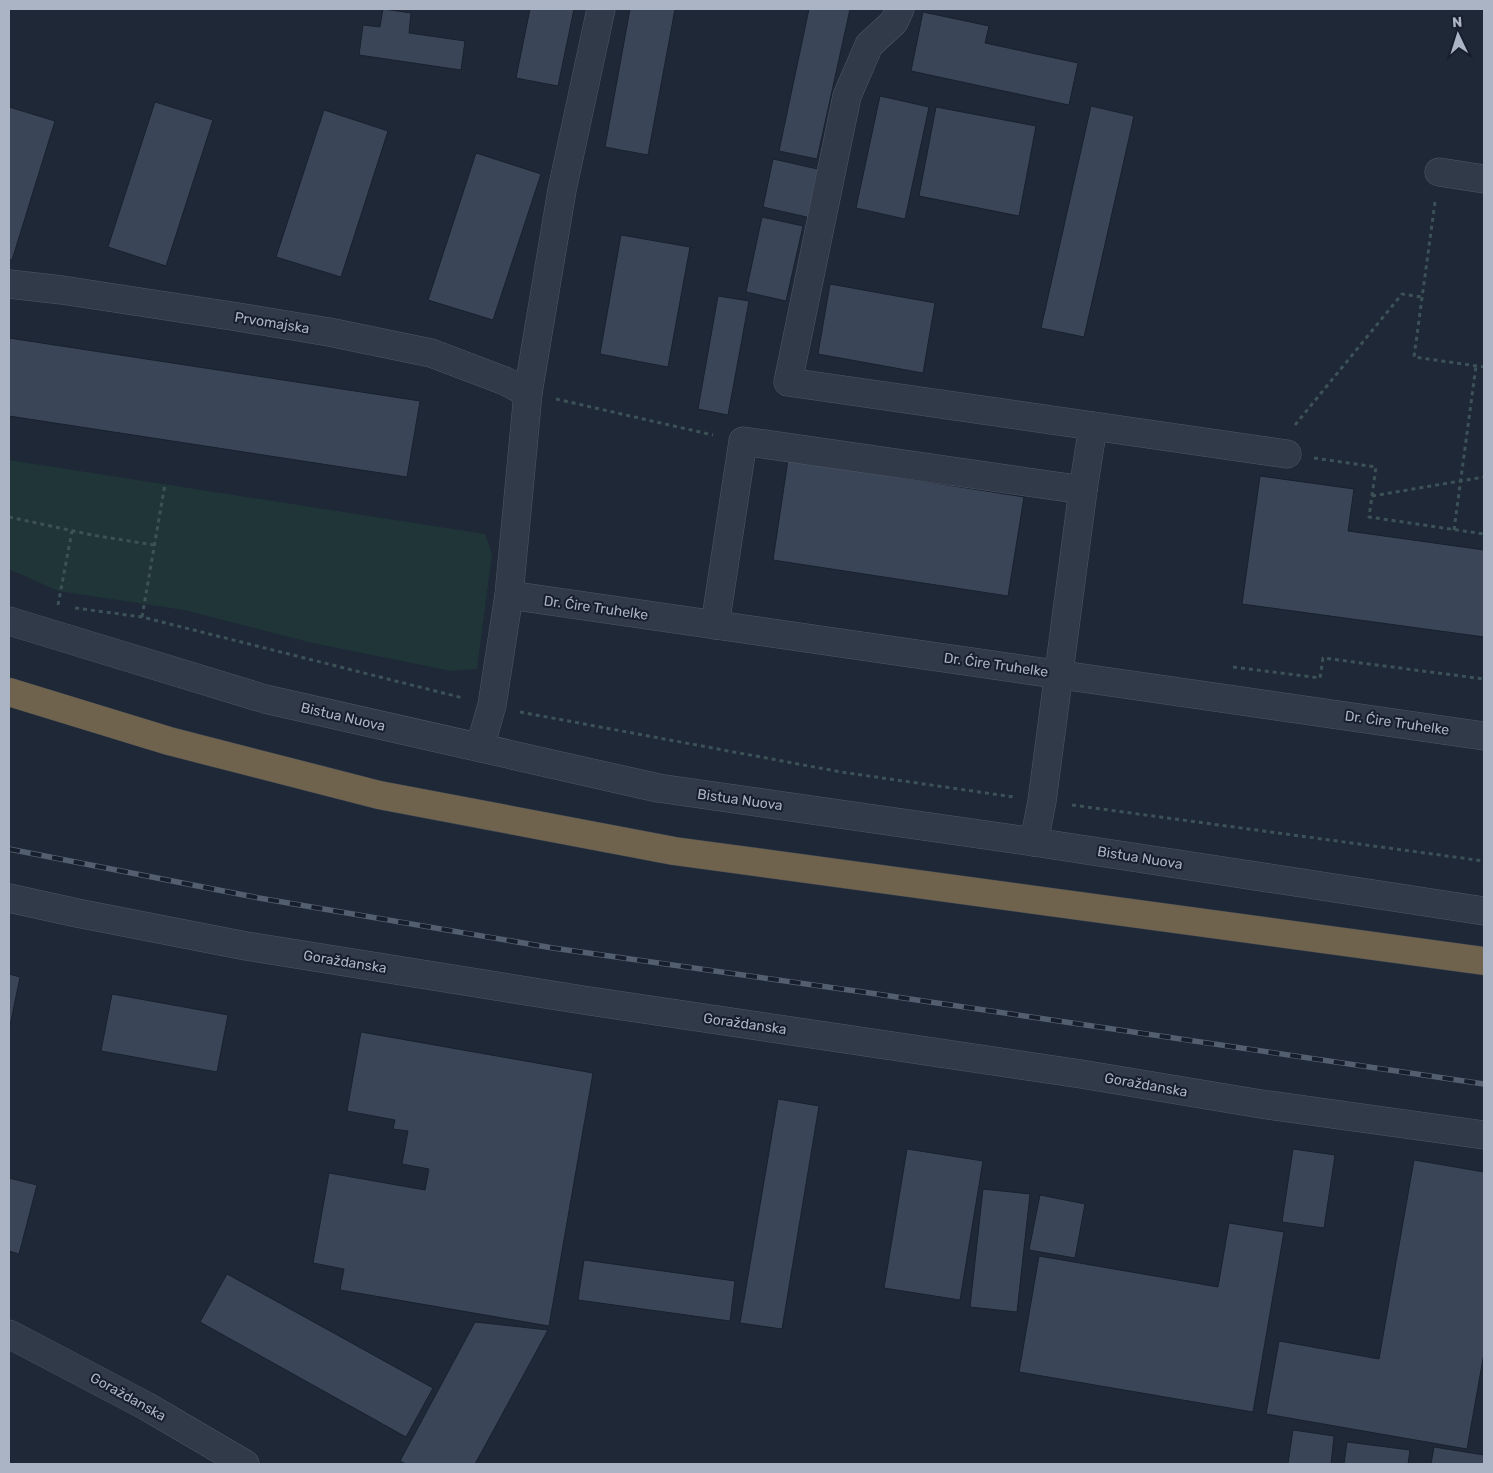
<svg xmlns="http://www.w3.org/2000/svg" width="1493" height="1473" font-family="Rubik,sans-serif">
  <rect width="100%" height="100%" fill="#1e2837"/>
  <polygon fill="#203538" points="9,460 485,534 492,554 477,669 451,671 308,642 184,610 58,591 9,569"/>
  <g fill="#3a4658" stroke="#19212e">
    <polygon points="383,9 411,13 409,33 465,41 461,70 359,55 363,25 380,27"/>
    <polygon points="530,9 574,9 558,86 516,78"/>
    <polygon points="630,9 675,9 648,155 605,147"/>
    <polygon points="809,9 850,9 817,159 779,151"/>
    <polygon points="923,12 989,26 985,43 1078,63 1069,105 911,71"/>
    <polygon points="880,96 929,107 905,219 856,208"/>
    <polygon points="155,102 213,120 166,266 108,247"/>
    <polygon points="1091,106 1134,116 1084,337 1041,328"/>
    <polygon points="9,107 55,121 12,260 9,259"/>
    <polygon points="936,107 1036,126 1019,216 919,196"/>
    <polygon points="324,110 388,131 341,277 276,257"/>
    <polygon points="476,153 541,174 493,320 428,300"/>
    <polygon points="773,159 822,170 811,218 763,207"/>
    <polygon points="762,217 803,226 786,301 746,292"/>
    <polygon points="621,235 690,247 668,367 600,354"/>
    <polygon points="830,284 935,303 923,373 818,354"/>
    <polygon points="718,296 749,301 728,415 698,409"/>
    <polygon points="9,338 420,401 407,477 9,416"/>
    <polygon points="788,460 1024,497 1008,596 773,560"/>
    <polygon points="1260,476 1354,489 1348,531 1484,550 1484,637 1242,604"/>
    <polygon points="9,974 20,977 9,1031"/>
    <polygon points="112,994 228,1015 217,1072 101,1051"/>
    <polygon points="361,1032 593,1073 549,1326 340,1290 344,1269 313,1263 329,1173 425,1190 429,1169 402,1164 408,1131 393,1129 395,1120 347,1111"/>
    <polygon points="778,1099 819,1106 782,1329 740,1323"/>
    <polygon points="907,1149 983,1161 960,1300 884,1288"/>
    <polygon points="1293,1149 1335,1155 1324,1228 1282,1222"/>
    <polygon points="1414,1160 1484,1172 1484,1353 1467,1449 1266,1414 1279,1341 1379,1359"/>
    <polygon points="9,1178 37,1185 19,1254 9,1251"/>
    <polygon points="983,1189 1030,1194 1017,1312 970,1307"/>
    <polygon points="1040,1195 1085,1204 1075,1258 1029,1250"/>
    <polygon points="1229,1223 1284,1232 1253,1412 1019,1372 1039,1256 1218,1287"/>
    <polygon points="584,1260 735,1281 730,1321 578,1300"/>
    <polygon points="227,1274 433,1388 406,1437 200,1322"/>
    <polygon points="475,1322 548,1330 475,1464 406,1464 400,1461"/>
    <polygon points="1293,1430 1334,1436 1331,1464 1288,1464"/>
    <polygon points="1347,1442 1410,1450 1408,1464 1344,1464"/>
    <polygon points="1434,1447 1484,1455 1484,1464 1431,1464"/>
  </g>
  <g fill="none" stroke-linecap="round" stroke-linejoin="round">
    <g stroke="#4f5766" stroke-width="29">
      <g id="minor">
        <polyline points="900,9 894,22 869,45 847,96 788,382 1287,454"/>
        <polyline points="1439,172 1484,179"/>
        <polyline points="9,284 62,290 238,317 329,332 431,353 505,381 528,393"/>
        <polyline points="509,595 1484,736"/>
        <polyline points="9,621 265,699 658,788 1034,842 1484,911"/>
        <polyline points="715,625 743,441 1083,490"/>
        <polyline points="480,747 492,705 509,595 528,393 562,190 601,9"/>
        <polyline points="1034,842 1042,801 1083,490 1093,426"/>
        <polyline points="9,898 77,913 246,946 583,1000 1081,1074 1261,1104 1484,1135"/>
        <polyline points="9,1334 146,1406 245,1464"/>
      </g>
    </g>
    <g stroke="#3c4452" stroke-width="29">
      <polyline id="highway" points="9,692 169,741 379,795 674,851 1484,961"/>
    </g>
    <g stroke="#3d5256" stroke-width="3" stroke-dasharray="4 4" stroke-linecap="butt">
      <polyline points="1435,202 1414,357 1484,367"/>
      <polyline points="556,399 713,435"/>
      <polyline points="1295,425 1402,294 1422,297"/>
      <polyline points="1314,458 1376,467 1369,517 1484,534"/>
      <polyline points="1372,496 1484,477"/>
      <polyline points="9,517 92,535 154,545"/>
      <polyline points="1454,530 1476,366"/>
      <polyline points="58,605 72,531"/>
      <polyline points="75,608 142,617 463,698"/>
      <polyline points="142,617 165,484"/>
      <polyline points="1233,667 1320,678 1323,658 1484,679"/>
      <polyline points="520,712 841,772 1014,797"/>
      <polyline points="1072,805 1484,861"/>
    </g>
    <use href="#minor" stroke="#313a48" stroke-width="28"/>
    <use href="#highway" stroke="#6f634e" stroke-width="28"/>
    <g stroke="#535e6f" stroke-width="5.5">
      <polyline id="rail" points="9,849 259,898 553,948 863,992 1484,1084"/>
    </g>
    <use href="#rail" stroke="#171f2c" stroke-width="4" stroke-dasharray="11" stroke-linecap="butt"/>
  </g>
  <g text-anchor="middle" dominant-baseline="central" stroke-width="4" stroke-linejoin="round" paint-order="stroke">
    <g font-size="14" fill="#abb4c5" stroke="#171f2c">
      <text transform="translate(272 323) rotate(9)">Prvomajska</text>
      <text transform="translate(596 608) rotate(8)">Dr. Ćire Truhelke</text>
      <text transform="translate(996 665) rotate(8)">Dr. Ćire Truhelke</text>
      <text transform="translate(343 717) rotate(13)">Bistua Nuova</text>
      <text transform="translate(1397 723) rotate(8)">Dr. Ćire Truhelke</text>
      <text transform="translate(740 800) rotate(8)">Bistua Nuova</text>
      <text transform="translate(1140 858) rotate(9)">Bistua Nuova</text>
      <text transform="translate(345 962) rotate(9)">Goraždanska</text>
      <text transform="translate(745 1024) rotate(8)">Goraždanska</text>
      <text transform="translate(1146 1085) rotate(10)">Goraždanska</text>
      <text transform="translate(128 1397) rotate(29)">Goraždanska</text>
    </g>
  </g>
  <rect width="1493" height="1473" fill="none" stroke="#abb4c5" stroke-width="20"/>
  <g transform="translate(1458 35) rotate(356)" stroke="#171f2c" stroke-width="4" paint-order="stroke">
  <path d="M0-4L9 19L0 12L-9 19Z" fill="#abb4c5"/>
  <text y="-8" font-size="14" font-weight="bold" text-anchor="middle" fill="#abb4c5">N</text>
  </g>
</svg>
